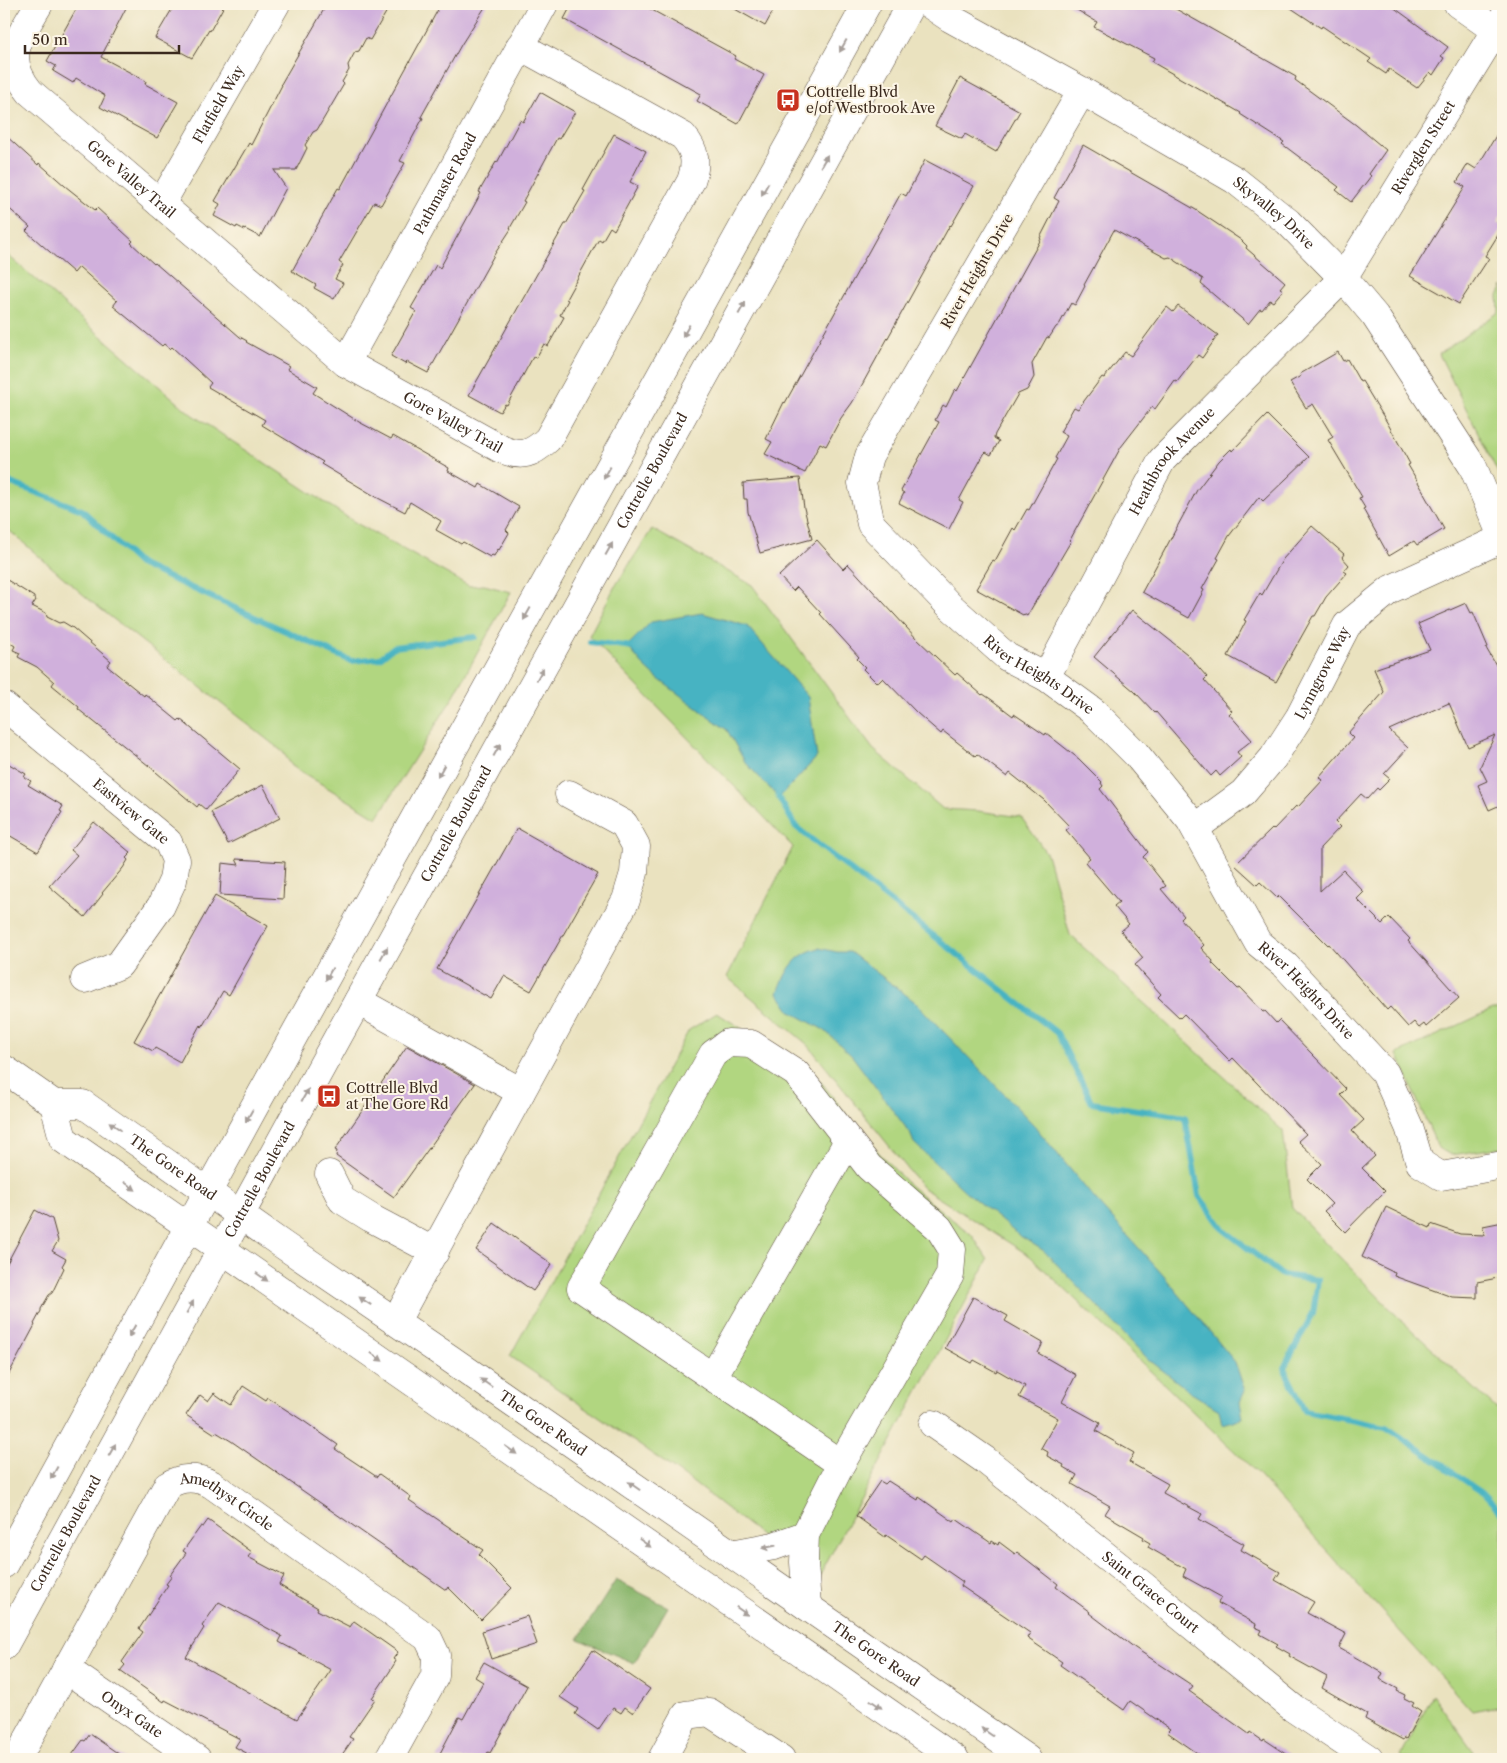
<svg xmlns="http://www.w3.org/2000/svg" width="1507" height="1763" font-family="'Libre Caslon Text',serif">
  <rect width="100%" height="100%" fill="#fcf5e5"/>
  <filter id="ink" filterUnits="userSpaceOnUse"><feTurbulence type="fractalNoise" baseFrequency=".02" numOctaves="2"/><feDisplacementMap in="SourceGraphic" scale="10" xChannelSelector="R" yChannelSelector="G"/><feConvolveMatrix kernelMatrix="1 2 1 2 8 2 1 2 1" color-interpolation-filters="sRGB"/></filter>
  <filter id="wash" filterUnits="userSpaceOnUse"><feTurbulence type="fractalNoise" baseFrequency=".0096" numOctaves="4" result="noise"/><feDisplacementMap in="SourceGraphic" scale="20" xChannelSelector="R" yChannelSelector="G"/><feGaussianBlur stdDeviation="1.12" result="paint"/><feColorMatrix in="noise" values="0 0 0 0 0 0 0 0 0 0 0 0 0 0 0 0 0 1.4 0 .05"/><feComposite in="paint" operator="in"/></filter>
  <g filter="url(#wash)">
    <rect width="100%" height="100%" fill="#eae2bf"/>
    <g fill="#b1d680" stroke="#76804f">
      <polygon points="4,252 191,414 356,523 469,586 484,585 511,592 452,699 377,818 292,766 283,752 93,603 4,526"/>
      <polygon points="1503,286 1503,483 1439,354 1499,312 1498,296"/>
      <polygon points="652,529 752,585 873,749 943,809 978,811 1021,817 1047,854 1070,935 1283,1131 1292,1208 1402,1321 1503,1415 1503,1705 1472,1711 1256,1472 1030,1256 923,1188 808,1045 727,977 793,847 589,636 614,588"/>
      <polygon points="1503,1008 1503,1147 1451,1155 1438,1148 1397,1054 1493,1009"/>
      <polygon points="717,1013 806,1069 822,1083 862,1135 910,1186 972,1235 988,1260 818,1579 687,1478 510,1356 689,1030"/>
      <polygon points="1433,1695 1479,1759 1403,1759 1400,1757"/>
    </g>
    <polygon fill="#8cb76e" stroke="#647046" points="616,1580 668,1607 634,1663 578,1639"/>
    <g fill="#46b3c2" stroke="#406e70">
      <polygon points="702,613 747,626 808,697 817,757 779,798 745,762 727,730 657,678 643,665 627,646 651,622"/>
      <path d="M819,948L837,952H850L914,1001L1033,1124L1093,1197L1163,1275L1235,1362L1245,1391L1240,1402L1243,1418L1222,1424L1219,1410L1193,1394L1148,1359L1044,1251L1017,1234L966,1192L914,1143L910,1133L852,1056L824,1030L791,1012L778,993C786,970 795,954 819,948Z"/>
    </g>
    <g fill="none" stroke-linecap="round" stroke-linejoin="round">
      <g stroke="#46b3c2" stroke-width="6">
        <polyline points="4,477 11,483 82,510 139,564 351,661 380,658 394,647 475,637"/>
        <polyline points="590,642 634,647"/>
        <polyline points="777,790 779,798 796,827 1057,1033 1092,1103 1185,1117 1199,1196 1224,1230 1282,1275 1318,1280 1313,1313 1284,1368 1305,1411 1386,1427 1482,1492 1503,1514"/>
      </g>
    </g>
    <g id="blocks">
      <g fill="#d0b0dc" fill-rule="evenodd">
        <polygon points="79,4 128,4 101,57 146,81 145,84 178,102 157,138 100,107 105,96 76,78 73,83 53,71 56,66 47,61"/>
        <polygon points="175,4 225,4 210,31 209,30 192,58 155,38"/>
        <polygon points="327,4 391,4 370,40 366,38 359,51 355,52 348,65 349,70 342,82 344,84 317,130 313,132 305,145 307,148 296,170 274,170 286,188 260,237 245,229 245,230 237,226 236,228 214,216 220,204 215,201 249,143 251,145 282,85 281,84"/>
        <polygon points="441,4 487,4 461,45 421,117 423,118 400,161 405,163 381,205 374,202 339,262 343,265 335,279 343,283 334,299 314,288 316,285 292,271 338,188 340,189"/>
        <polygon points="572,4 641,4 736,56 734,59 764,75 738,124 697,101 701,94 564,19"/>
        <polygon points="726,4 777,4 765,26"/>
        <polygon points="1067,4 1167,4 1296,77 1295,80 1356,125 1386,150 1369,174 1371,176 1351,202 1336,190 1339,187 1282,144 1284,142 1240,114 1241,113 1152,62 1154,58 1094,27 1097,22"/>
        <polygon points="1285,4 1389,4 1448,47 1441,56 1444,58 1433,75 1430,72 1417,88 1389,69 1386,74 1368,62 1371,59 1322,26 1321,28"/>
        <polygon points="960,78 1020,111 996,152 965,134 962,139 935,126"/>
        <polygon points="540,92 575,112 559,139 557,138 523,201 525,202 510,228 511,229 494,255 428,373 407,362 405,364 391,356 416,311 411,308 436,265 440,268 481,193 479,192 496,162 497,163 520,120 523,122"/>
        <polygon points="1503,124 1503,212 1497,223 1503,227 1485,256 1489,258 1459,304 1410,276 1465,187 1457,182 1468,164 1476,169"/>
        <polygon points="4,134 38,165 39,163 65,186 95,210 97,208 133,241 131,243 154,264 155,263 240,337 247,341 246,342 289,366 287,369 317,387 313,393 359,422 391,439 393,436 449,468 448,471 478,488 480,484 519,507 506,530 509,533 499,550 498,549 494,556 492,555 490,557 463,542 461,544 436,530 441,521 410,502 405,512 378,498 321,464 323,462 262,425 265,420 208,387 211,383 172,347 170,349 164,344 162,346 113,306 117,301 79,267 74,273 26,231 30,227 4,204"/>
        <polygon points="614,134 646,151 630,182 638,186 614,230 610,227 602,241 599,239 566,299 568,300 560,315 564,317 548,346 544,344 536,358 533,357 507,405 505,404 500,412 469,395 565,224 566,224 585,191 583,190"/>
        <polygon points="1083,145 1196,210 1241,240 1247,246 1246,248 1285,282 1280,288 1283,290 1273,302 1270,300 1262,310 1260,309 1248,324 1201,284 1203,279 1170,257 1166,258 1114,230 1084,285 1085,286 1075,305 1071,303 1059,325 1056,327 1049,338 1047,337 1032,364 1034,377 1027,390 1018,394 995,434 994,438 999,441 991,455 986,452 984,454 959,500 963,502 949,529 899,503 904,493 901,491 939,422 935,420 943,405 946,407 955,389 957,391 1041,239 1040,238 1059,201 1054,198"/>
        <polygon points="925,160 974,186 951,226 950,225 852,403 841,418 826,446 820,443 805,473 765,454 772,442 766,439 784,402 785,403 901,193 906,196"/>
        <polygon points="1178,306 1218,335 1202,358 1198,355 1177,382 1175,381 1155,409 1152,407 1121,447 1070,540 1071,541 1027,616 1024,614 1023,615 976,589 993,560 995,561 1013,528 1015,530 1027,509 1029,510 1057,459 1055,458 1067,436 1060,432 1074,407 1078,409 1102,377 1104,378 1125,352 1131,356 1167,307 1173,312"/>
        <polygon points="1338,352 1343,361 1347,359 1360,382 1362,381 1388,424 1410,464 1408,465 1425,494 1424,494 1444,529 1417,545 1414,541 1389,556 1363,509 1365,508 1359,498 1362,497 1328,440 1333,437 1313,404 1306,408 1290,382 1301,376 1300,374"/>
        <polygon points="1267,415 1309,457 1263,501 1259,497 1229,536 1217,558 1219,559 1202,589 1204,590 1189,618 1142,592 1197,490 1219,461 1231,449 1232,451"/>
        <polygon points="800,478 804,508 812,539 760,553 748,512 747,499 744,499 743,483"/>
        <polygon points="1312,526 1344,554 1342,557 1349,565 1344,571 1347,573 1326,597 1315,616 1313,616 1276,682 1228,656 1246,621 1244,620 1260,593 1262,595 1283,559"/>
        <polygon points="817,540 843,569 848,564 917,639 955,675 957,673 982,695 983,694 992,700 1013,716 1014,714 1045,735 1046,733 1079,759 1102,782 1101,783 1103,786 1100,789 1148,852 1143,857 1166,886 1161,889 1184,916 1181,919 1204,945 1201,948 1213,961 1212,963 1238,989 1240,988 1263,1012 1265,1011 1276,1023 1279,1020 1346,1089 1340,1095 1364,1120 1352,1131 1375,1156 1362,1168 1385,1191 1345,1232 1324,1211 1332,1204 1307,1179 1322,1164 1298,1141 1306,1134 1233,1058 1230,1061 1184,1014 1180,1018 1158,997 1161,994 1135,965 1143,958 1121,931 1129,924 1114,906 1119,902 1085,862 1090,858 1066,830 1070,827 1044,800 1010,773 1007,777 977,754 975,756 943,731 941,734 917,713 883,678 879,682 877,681 876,682 863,669 865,667 857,659 859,657 820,614 821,613 797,587 793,591 779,576"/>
        <polygon points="4,578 34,597 34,599 36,600 32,606 46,613 47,617 59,623 63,622 73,628 111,661 107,666 144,696 145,694 178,721 180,719 240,769 206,810 199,804 197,807 149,766 78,709 79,707 52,685 54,682 37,667 18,657 20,653 13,650 15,646 4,639"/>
        <polygon points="1466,603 1471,613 1473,612 1488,647 1486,648 1503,677 1503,818 1498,806 1489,810 1478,785 1487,781 1480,767 1495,735 1468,747 1449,703 1389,730 1408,748 1384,774 1390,779 1379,790 1377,788 1367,799 1361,794 1335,822 1340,827 1320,848 1320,891 1343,870 1364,892 1357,899 1382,924 1389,917 1410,939 1408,941 1459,998 1426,1027 1424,1024 1419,1028 1414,1022 1408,1027 1390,1007 1387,1010 1329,944 1328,945 1279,896 1277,898 1260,882 1257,885 1235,865 1272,829 1273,830 1296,806 1298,807 1323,780 1319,777 1353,738 1348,733 1384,692 1374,669 1430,650 1418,624"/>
        <polygon points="1132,610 1187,654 1207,677 1204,680 1232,711 1229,714 1252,740 1237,752 1241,757 1220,776 1216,771 1211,776 1156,712 1155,713 1134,691 1094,657"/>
        <polygon points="4,761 26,774 24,777 31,781 28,785 63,806 60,811 62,812 38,852 7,834 10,829 4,826"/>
        <polygon points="263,785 280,818 228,844 211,812"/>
        <polygon points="94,822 131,853 126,858 128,860 123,868 102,893 103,894 85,917 49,886 77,855 71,850"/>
        <polygon points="517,828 598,874 531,991 504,976 491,999 437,969"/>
        <polygon points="236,859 285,862 283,899 220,895 222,863 239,865"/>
        <polygon points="215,896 268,926 229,995 223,991 202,1027 200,1025 180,1062 155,1048 153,1051 134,1041"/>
        <polygon points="407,1046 475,1084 394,1197 336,1156 337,1151 335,1150"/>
        <polygon points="1386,1207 1430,1228 1431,1224 1460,1234 1484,1235 1483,1226 1503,1222 1503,1277 1477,1282 1477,1298 1452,1297 1394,1276 1395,1273 1362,1257"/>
        <polygon points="35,1210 52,1219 58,1241 52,1251 66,1259 62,1266 64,1268 52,1293 49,1295 41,1309 41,1311 34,1324 35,1325 4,1383 4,1269"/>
        <polygon points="494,1223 552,1264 533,1291 476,1250"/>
        <polygon points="973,1297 1008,1316 1005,1321 1043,1343 1038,1353 1076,1375 1062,1402 1100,1423 1096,1431 1134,1453 1129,1462 1168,1484 1163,1493 1202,1514 1199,1519 1244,1544 1241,1550 1280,1572 1275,1580 1314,1602 1307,1613 1346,1634 1339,1648 1383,1673 1380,1679 1398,1689 1397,1691 1405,1695 1404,1698 1414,1703 1412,1706 1421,1712 1406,1739 1404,1738 1403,1740 1365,1719 1367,1714 1322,1688 1327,1677 1289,1656 1290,1654 1276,1646 1278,1644 1260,1634 1262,1630 1255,1627 1256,1624 1218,1603 1221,1597 1183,1576 1186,1569 1148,1547 1150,1543 1143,1539 1144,1537 1105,1514 1110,1506 1072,1484 1077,1475 1063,1467 1064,1465 1047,1456 1048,1452 1041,1448 1058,1418 1019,1397 1025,1386 997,1370 996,1372 974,1360 972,1363 945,1348"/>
        <polygon points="243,1386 266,1401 268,1398 305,1422 338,1445 335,1449 377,1477 379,1474 411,1497 409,1500 483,1550 479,1555 512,1588 481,1620 448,1587 446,1590 231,1441 216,1432 215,1434 186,1415 200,1395 208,1401 214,1393 231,1405"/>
        <polygon points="880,1481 885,1484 888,1481 918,1500 919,1497 954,1522 956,1519 991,1543 992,1541 998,1545 999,1542 1015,1554 1017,1552 1058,1584 1056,1587 1090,1612 1089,1613 1135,1648 1193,1686 1189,1691 1249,1734 1250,1732 1263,1741 1264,1739 1294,1759 1206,1759 1167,1732 1170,1729 1130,1701 1124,1710 1060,1665 1062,1662 1027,1638 1030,1633 961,1586 963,1582 924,1555 921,1559 886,1535 885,1537 856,1516"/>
        <path d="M208,1520L252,1552L248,1557L284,1576L279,1585L318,1608L317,1610L350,1627L354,1621L398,1652L393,1659L396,1661L390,1671L372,1698L375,1699L349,1737L353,1739L339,1759H258L235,1747L240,1739L165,1700L164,1702L120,1671L125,1665L122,1662L143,1632L139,1629L168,1585L166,1584L172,1576L170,1575L186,1553L183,1551L201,1526L203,1527ZM219,1602L282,1636L279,1642L331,1670L297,1719L186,1657L204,1628L202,1626Z"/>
        <polygon points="527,1616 537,1644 491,1659 482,1631"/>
        <polygon points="593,1650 650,1689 633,1713 625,1707 621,1713 613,1708 598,1730 575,1714 578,1709 560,1697"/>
        <polygon points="484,1662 527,1686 490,1753 488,1752 484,1759 437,1759 459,1717 463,1719 483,1682 475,1677"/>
        <polygon points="90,1734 126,1759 69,1759 83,1740 85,1741"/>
      </g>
    </g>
  </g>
  <g filter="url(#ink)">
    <use href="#blocks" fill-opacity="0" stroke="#554636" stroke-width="1"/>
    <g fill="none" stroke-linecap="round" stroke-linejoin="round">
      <g stroke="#554636" stroke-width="29">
        <g id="minor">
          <path id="s1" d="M39,4C20,37 1,57 30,92L346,363L501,449C522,458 532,454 548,439L691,181C697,163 696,151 683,136L520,46"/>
          <path id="s2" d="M929,4L950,18L1082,91L1235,180L1288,222L1343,278L1375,316L1473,467L1503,539"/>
          <polyline points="1458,4 1495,30"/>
          <path id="s3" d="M1082,91L869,456L862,483L871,524L950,606L1007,657L1046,677L1094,712L1136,754L1190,820L1258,943L1286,966L1385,1073L1409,1127L1420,1163L1441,1176L1503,1165"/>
          <path id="s4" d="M161,204L276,4"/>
          <path id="s5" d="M346,363L544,4"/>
          <path id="s6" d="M1046,677L1162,460L1343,278L1503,18"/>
          <path id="s7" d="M4,706L168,842L176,860L173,880L161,906L119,965L85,979"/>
          <path id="s8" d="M1195,828L1243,793L1273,758L1300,716L1347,625L1391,589L1503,538"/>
          <polyline points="358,1001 521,1092"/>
          <polyline points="329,1174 342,1200 371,1218 435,1252"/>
          <polyline points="396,1321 626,900 634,873 636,846 624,824 569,794"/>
          <polyline points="713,1377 848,1141"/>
          <path id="s9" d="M933,1424L985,1460L1140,1583L1293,1708L1369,1759"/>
          <polyline points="731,1554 774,1546 805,1535"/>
          <polyline points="807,1606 804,1562 805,1535 841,1464 950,1275 952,1249 939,1228 869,1167 796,1073 751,1044 728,1043 713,1054 581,1288 841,1464"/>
          <path id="s10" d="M66,1669L197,1759"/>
          <path id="s11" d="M17,1759L167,1486C181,1476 197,1477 211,1484L428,1638L436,1655L435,1676L389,1759"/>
          <polyline points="662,1759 686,1715 709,1712 781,1759"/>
        </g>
      </g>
      <g stroke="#554636" stroke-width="29">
        <g id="major">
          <path id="s12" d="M4,1069L54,1104H83L283,1245L449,1358L1027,1759"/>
          <polyline points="54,1104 63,1139 955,1759"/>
          <polyline points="4,1564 252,1111 867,4"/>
          <path id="s13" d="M4,1646L339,1035L911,4"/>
        </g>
      </g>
      <use href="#minor" stroke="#fff" stroke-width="28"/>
      <use href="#major" stroke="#fff" stroke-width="28"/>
    </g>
    <defs><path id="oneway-solid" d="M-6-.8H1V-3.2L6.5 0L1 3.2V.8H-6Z" transform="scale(1.25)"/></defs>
    <g fill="#a79f9a">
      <use href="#oneway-solid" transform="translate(843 46) rotate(119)"/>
      <use href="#oneway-solid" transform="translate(824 161) rotate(-61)"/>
      <use href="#oneway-solid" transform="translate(765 189) rotate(119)"/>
      <use href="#oneway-solid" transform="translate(742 308) rotate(-61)"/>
      <use href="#oneway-solid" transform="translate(686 331) rotate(119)"/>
      <use href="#oneway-solid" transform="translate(607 473) rotate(119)"/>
      <use href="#oneway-solid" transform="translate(609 549) rotate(-61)"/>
      <use href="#oneway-solid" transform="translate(527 614) rotate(119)"/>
      <use href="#oneway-solid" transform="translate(540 674) rotate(-61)"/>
      <use href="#oneway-solid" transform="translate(497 750) rotate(-61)"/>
      <use href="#oneway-solid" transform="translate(441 771) rotate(119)"/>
      <use href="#oneway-solid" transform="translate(384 953) rotate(-61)"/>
      <use href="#oneway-solid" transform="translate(329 974) rotate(119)"/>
      <use href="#oneway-solid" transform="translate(305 1095) rotate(-61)"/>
      <use href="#oneway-solid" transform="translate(249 1116) rotate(119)"/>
      <use href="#oneway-solid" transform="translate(115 1126) rotate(-145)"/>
      <use href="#oneway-solid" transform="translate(130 1186) rotate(35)"/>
      <use href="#oneway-solid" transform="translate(262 1277) rotate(35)"/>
      <use href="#oneway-solid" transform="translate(365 1301) rotate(-146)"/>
      <use href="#oneway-solid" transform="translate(190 1307) rotate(-61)"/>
      <use href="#oneway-solid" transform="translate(132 1331) rotate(119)"/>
      <use href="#oneway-solid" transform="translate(377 1357) rotate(35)"/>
      <use href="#oneway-solid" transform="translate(486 1383) rotate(-145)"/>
      <use href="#oneway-solid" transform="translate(112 1450) rotate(-61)"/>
      <use href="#oneway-solid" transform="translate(511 1450) rotate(35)"/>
      <use href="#oneway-solid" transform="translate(54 1473) rotate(119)"/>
      <use href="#oneway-solid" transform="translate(634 1486) rotate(-145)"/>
      <use href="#oneway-solid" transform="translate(645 1543) rotate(35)"/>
      <use href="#oneway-solid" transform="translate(769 1547) rotate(169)"/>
      <use href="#oneway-solid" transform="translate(742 1611) rotate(35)"/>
      <use href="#oneway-solid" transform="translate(876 1704) rotate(35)"/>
      <use href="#oneway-solid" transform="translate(987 1732) rotate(-145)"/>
    </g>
  </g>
  <defs>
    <g id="bus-square" transform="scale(1.25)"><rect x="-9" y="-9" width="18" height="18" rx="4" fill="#c8321e" stroke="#fcf5e5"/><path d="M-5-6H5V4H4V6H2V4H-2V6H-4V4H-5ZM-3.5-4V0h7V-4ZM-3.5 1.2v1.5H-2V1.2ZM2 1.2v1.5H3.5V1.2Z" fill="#fff"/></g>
  </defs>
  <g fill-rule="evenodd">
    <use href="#bus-square" x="788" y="100"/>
    <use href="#bus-square" x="329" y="1096"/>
  </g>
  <g text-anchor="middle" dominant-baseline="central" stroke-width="4" stroke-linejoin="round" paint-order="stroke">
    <g font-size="14" fill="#3b2a1e" stroke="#fcf5e5" text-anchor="start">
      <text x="806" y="92">Cottrelle Blvd<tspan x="806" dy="16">e/of Westbrook Ave</tspan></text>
      <text x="346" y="1088">Cottrelle Blvd<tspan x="346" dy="16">at The Gore Rd</tspan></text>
    </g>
    <g font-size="14" fill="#3b2a1e" stroke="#fcf5e5">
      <text stroke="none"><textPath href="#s4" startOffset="115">Flatfield Way</textPath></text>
      <text stroke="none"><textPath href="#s6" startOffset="656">Riverglen Street</textPath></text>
      <text stroke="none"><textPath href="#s1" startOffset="231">Gore Valley Trail</textPath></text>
      <text stroke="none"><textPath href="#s5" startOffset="205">Pathmaster Road</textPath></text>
      <text stroke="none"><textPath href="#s2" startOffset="404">Skyvalley Drive</textPath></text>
      <text transform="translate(977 271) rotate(-60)">River Heights Drive</text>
      <text stroke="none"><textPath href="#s1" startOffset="636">Gore Valley Trail</textPath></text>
      <text stroke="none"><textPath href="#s6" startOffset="251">Heathbrook Avenue</textPath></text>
      <text stroke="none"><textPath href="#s13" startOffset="1342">Cottrelle Boulevard</textPath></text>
      <text stroke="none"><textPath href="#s8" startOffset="204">Lynngrove Way</textPath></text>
      <text stroke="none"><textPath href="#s3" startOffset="719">River Heights Drive</textPath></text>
      <text stroke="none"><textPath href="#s7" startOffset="165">Eastview Gate</textPath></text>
      <text stroke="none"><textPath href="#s13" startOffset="938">Cottrelle Boulevard</textPath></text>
      <text stroke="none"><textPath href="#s3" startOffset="1139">River Heights Drive</textPath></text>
      <text stroke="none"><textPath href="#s12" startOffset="200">The Gore Road</textPath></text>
      <text stroke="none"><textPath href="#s13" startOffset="532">Cottrelle Boulevard</textPath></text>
      <text stroke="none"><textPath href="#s12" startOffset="650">The Gore Road</textPath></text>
      <text stroke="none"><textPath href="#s11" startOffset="379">Amethyst Circle</textPath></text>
      <text stroke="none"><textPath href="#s13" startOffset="128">Cottrelle Boulevard</textPath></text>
      <text stroke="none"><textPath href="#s9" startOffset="275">Saint Grace Court</textPath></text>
      <text stroke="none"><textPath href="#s12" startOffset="1055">The Gore Road</textPath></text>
      <text stroke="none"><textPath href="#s10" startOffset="80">Onyx Gate</textPath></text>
    </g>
  </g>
  <rect width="1507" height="1763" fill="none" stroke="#fcf5e5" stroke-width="20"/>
  <path d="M25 45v8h154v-8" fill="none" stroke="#3b2a1e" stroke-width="2.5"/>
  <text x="32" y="45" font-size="15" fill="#3b2a1e" stroke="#fcf5e5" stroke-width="4" paint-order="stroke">50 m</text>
</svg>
